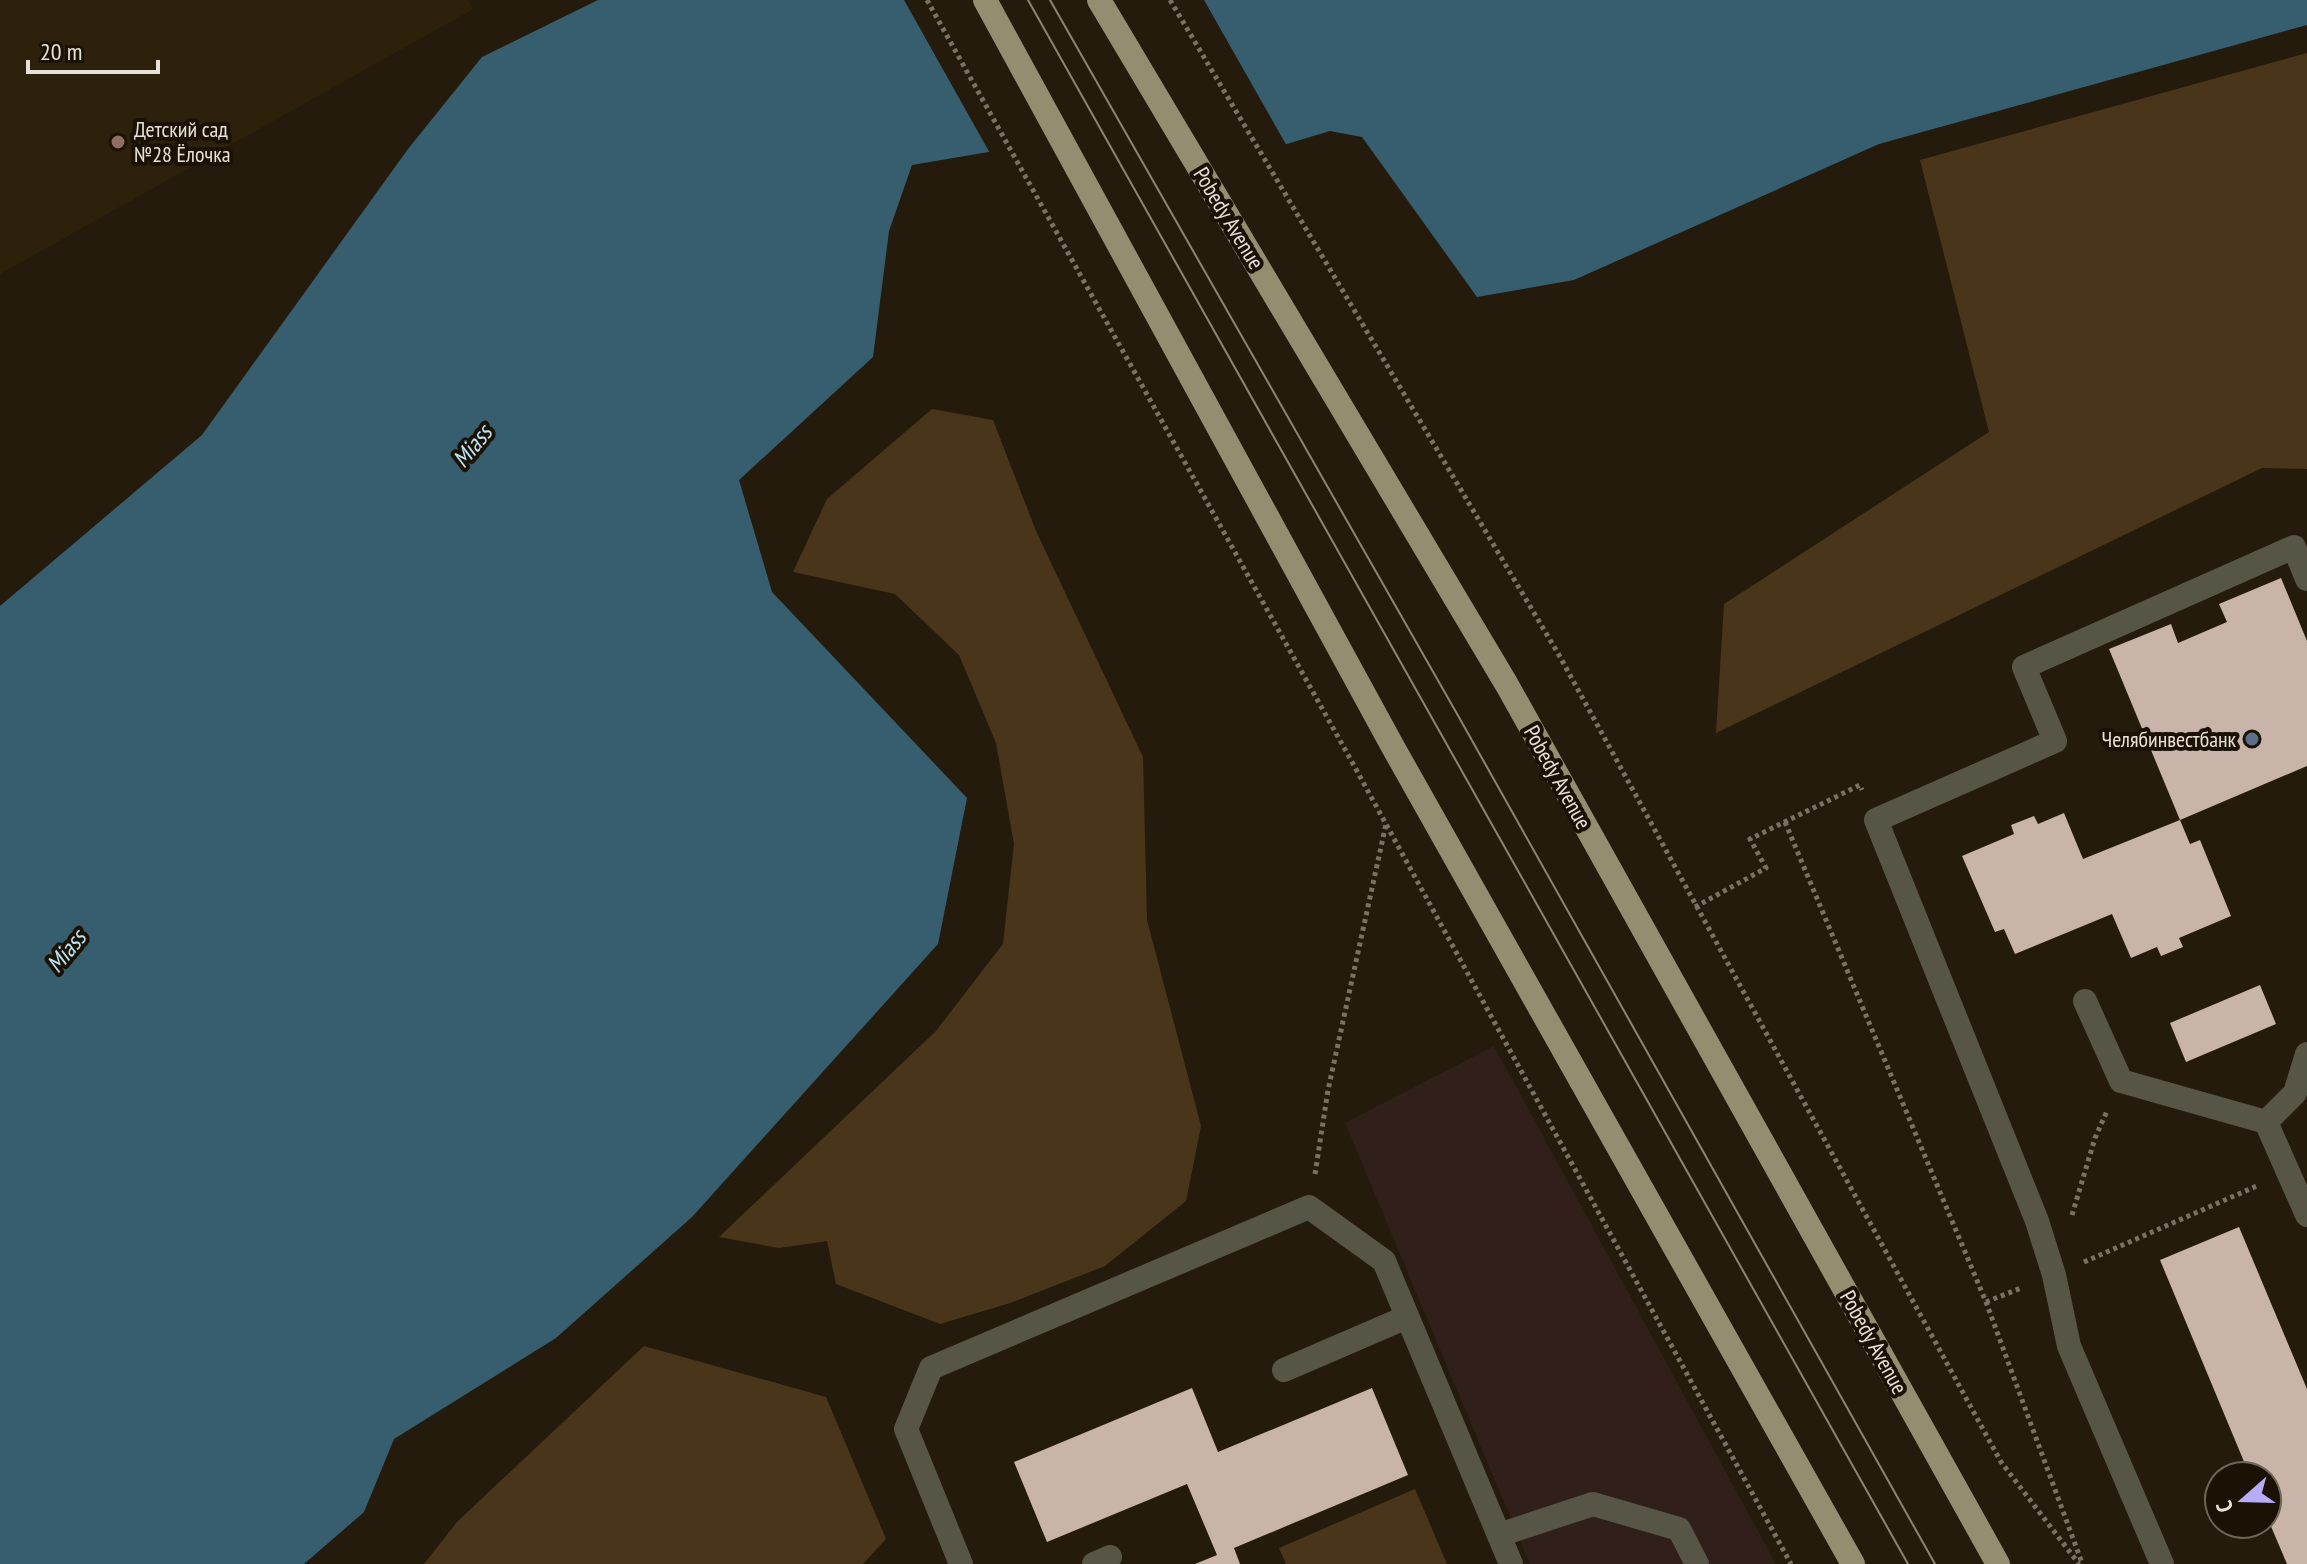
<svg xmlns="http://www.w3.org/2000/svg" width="2307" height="1564" font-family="'PT Sans Narrow',sans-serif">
  <rect width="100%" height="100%" fill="#251b0d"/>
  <polygon fill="#311f19" points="1494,1046 1776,1564 1530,1564 1345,1123"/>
  <polygon fill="#2e210c" points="0,0 468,0 473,9 0,274"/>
  <g fill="#49361a">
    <polygon points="2307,53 2307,469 2262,468 1716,733 1724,604 1989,432 1920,160"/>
    <polygon points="932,409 993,420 1036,531 1143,757 1147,920 1201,1126 1186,1201 1105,1266 1010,1303 940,1324 836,1284 827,1241 779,1248 719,1237 936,1031 1003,944 1014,844 996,743 959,655 895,594 793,572 827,499"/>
    <polygon points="644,1346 826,1397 886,1539 863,1564 424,1564 457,1522"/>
    <polygon points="1415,1489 1447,1564 1286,1564 1279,1548"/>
  </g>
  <polygon fill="#365e6f" points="598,0 2307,0 2307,25 1879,144 1574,280 1477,297 1362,137 1330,131 1257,153 1029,145 912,165 889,231 873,357 739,480 772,592 967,798 938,944 692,1217 556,1338 394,1439 364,1512 304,1564 0,1564 0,606 202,435 408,149 482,57"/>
  <polygon fill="#251b0d" points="904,0 1204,0 1288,148 1257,157 1029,149 991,155"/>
  <g fill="#c8b4a8">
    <polygon points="2281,578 2307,641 2307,766 2180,820 2109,649 2171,624 2178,643 2227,622 2219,604"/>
    <polygon points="2064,813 2083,859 2180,820 2190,844 2200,840 2231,916 2179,938 2183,947 2161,956 2157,947 2131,958 2112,914 2015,954 2004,929 1995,932 1962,856 2014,834 2011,825 2034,816 2038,824"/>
    <polygon points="2260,985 2276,1024 2186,1062 2170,1023"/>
    <polygon points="2239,1227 2307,1389 2307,1564 2287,1564 2267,1517 2267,1476 2250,1476 2160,1260"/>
    <polygon points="1192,1388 1218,1452 1372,1388 1408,1475 1234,1548 1240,1564 1195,1564 1217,1555 1187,1484 1047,1542 1014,1462"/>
  </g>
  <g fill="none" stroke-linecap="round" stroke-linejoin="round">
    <g stroke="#7a7166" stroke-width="5" stroke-dasharray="4 4" stroke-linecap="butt">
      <polyline points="927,0 1352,762 1791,1564"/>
      <polyline points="1170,0 1559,655 2001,1462 2079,1564"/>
      <polyline points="1785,822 1986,1302 2082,1563"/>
      <polyline points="1695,907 1766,868 1750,839 1860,785 1862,790"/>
      <polyline points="1315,1174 1328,1090 1386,824"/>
      <polyline points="2072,1215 2095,1138 2107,1111"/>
      <polyline points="2084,1262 2259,1185"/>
      <polyline points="1986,1302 2021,1288"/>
    </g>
    <g stroke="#575546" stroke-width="24">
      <polyline points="2085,1001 2121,1081 2266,1122"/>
      <polyline points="2266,1122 2307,1215"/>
      <polyline points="2266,1122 2295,1093 2307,1054"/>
      <polyline points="1284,1370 1407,1317"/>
      <polyline points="1499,1535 1593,1504 1679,1529 1697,1564"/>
      <polyline points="961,1564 906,1429 931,1368 1309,1207 1384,1261 1511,1564"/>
      <polyline points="1094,1564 1110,1557"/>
      <polyline points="2162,1564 2069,1346 2054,1275 2037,1221 1876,820 2055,741 2024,667 2294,547 2307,579"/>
    </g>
    <g stroke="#928e6f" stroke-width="24">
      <polyline points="985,0 1393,747 1853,1564"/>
      <polyline points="1099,0 1507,685 1998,1564"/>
    </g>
    <g stroke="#8d8479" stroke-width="2">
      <polyline points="1028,0 1908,1564"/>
      <polyline points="1050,0 1456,712 1935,1564"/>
    </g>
  </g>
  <circle fill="#8d6e63" stroke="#1b1205" stroke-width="3" cx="118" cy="142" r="8"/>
  <circle fill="#5c6f8a" stroke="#1b1205" stroke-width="3" cx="2252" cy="739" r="8"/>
  <g text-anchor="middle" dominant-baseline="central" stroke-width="8" stroke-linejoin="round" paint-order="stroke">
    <g font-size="22" fill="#e8e1d8" stroke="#1b1205" text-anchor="start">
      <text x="134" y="129">Детский сад<tspan x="134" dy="25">№28 Ёлочка</tspan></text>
      <text x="2236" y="739" text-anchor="end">Челябинвестбанк</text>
    </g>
    <g font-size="22" fill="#e8e1d8" stroke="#1b1205">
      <text transform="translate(1229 218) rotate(59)">Pobedy Avenue</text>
      <text transform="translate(1558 777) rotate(61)">Pobedy Avenue</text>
      <text transform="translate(1874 1342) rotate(61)">Pobedy Avenue</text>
    </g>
    <g font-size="24" font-style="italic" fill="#bce5f8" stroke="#1b1205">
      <text transform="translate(472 446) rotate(-51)">Miass</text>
      <text transform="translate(66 951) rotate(-51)">Miass</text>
    </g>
  </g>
  <g transform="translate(2243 1500) rotate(250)"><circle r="38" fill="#1b1205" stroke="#6d6559" stroke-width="2"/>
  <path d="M0-6L14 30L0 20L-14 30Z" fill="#b6acf8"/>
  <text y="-12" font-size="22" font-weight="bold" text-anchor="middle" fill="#e8e1d8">С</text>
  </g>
  <path d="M28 60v12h130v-12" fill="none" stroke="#e8e1d8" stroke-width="4"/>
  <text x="40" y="60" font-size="24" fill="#e8e1d8" stroke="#1b1205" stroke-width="6" paint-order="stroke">20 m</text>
</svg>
